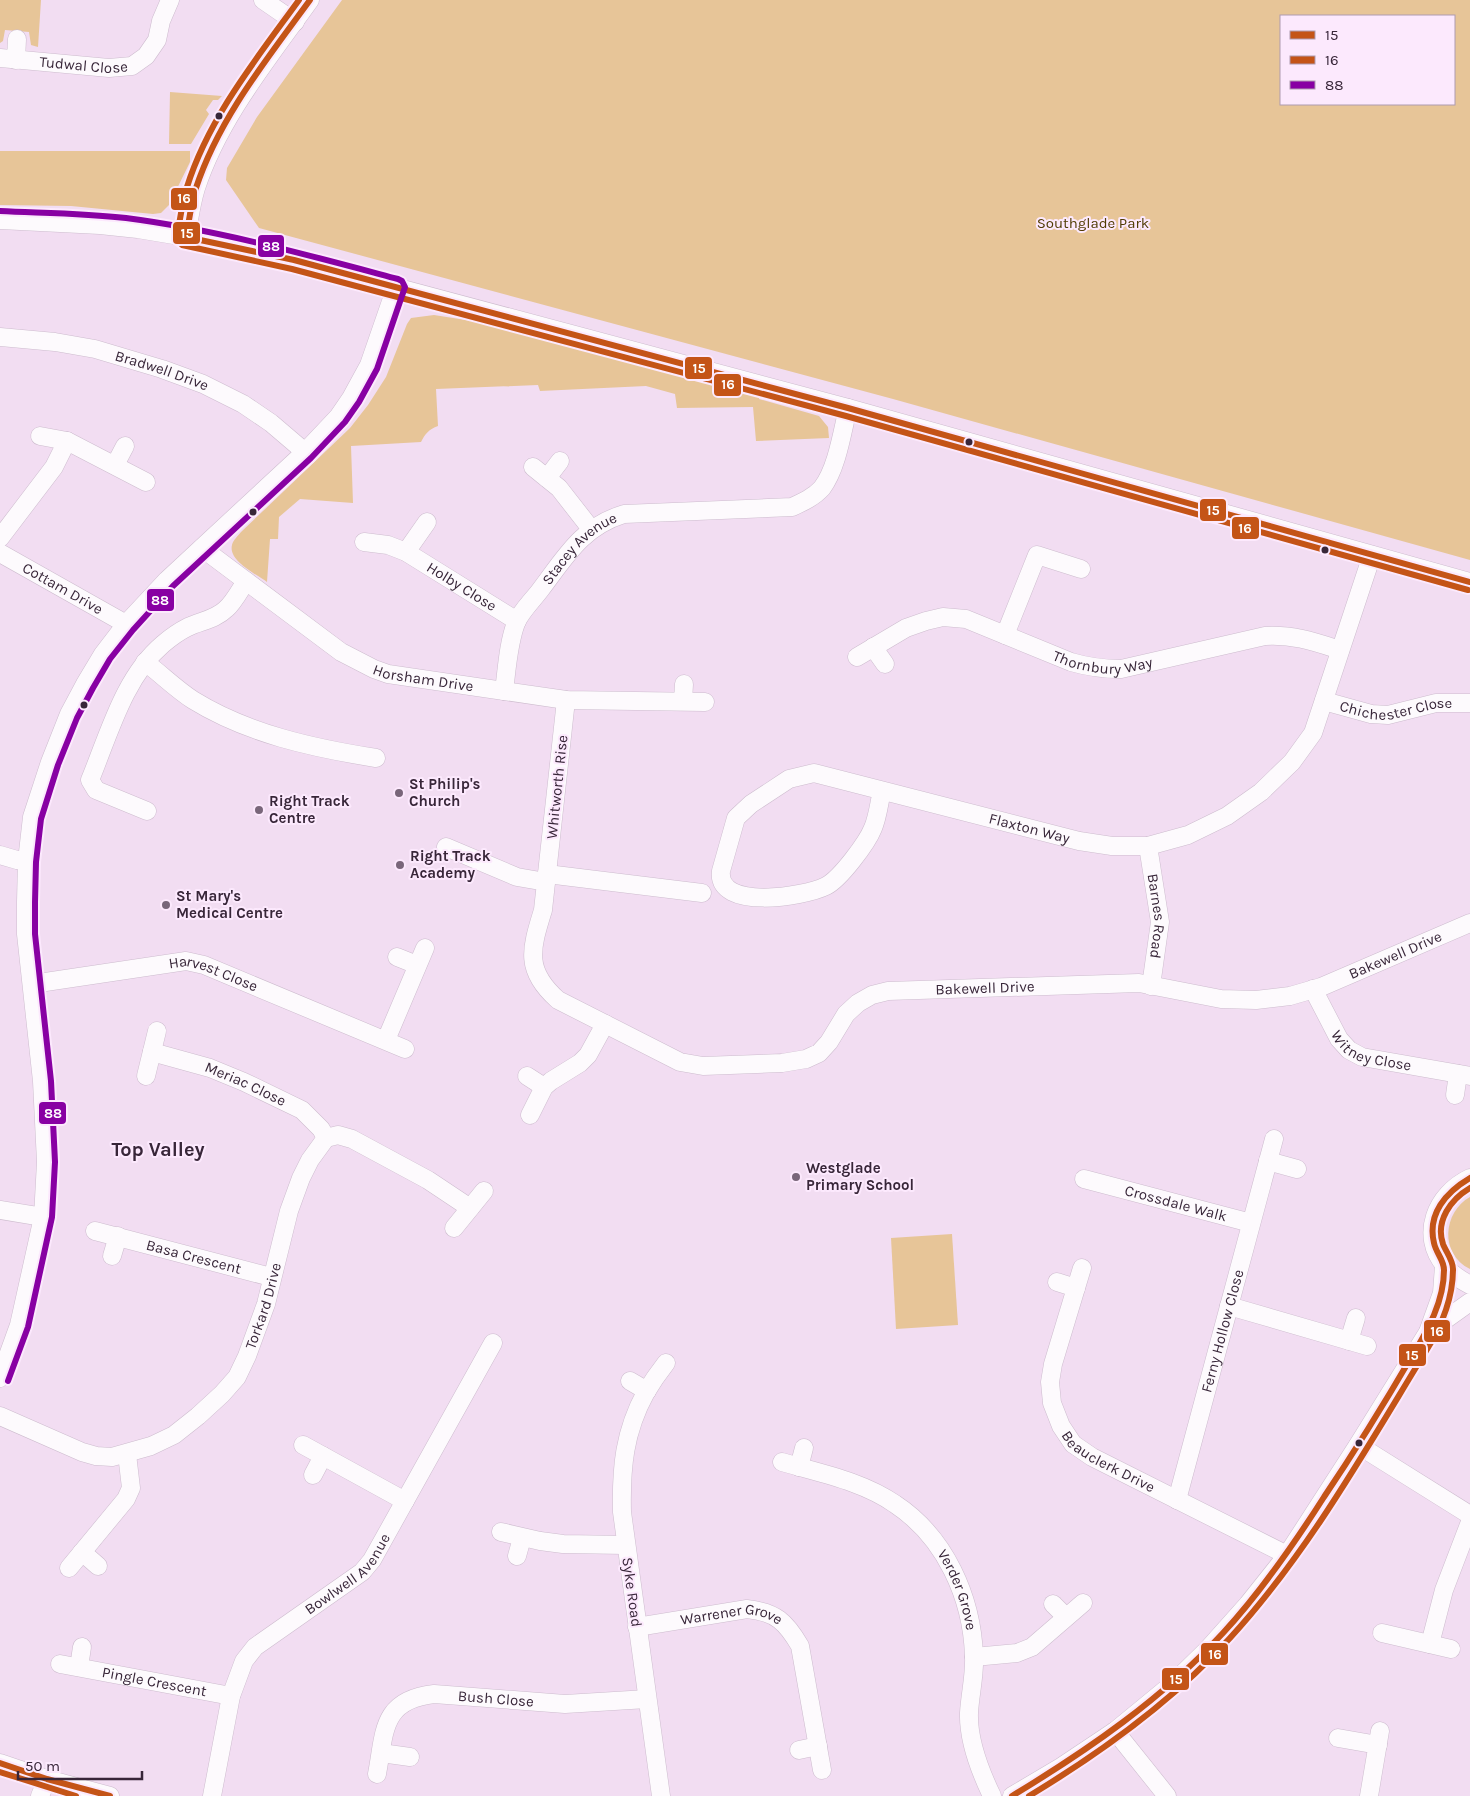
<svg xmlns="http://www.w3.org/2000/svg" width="1470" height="1796" font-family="Karla,sans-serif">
  <rect width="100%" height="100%" fill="#f2ddf2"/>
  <g fill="#e7c598" fill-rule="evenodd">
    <polygon points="0,0 41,0 38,47 31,45 29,32 5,30 3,41 0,43"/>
    <path d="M342,0H1470V560L893,399L259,228L226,180L227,168L257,117ZM1281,16H1454V104H1281Z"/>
    <polygon points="170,92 222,96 218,100 213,100 206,110 209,114 191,144 169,144"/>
    <polygon points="0,151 190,151 190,162 169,205 161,213 153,214 71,206 0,205"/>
    <path d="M434,315C545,331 652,362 760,392L759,399L819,416L828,427L829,438L756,441L753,407L677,408L675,394L646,386L540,391L538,385L436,389L438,426C429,429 425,434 421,442L351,446L353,503L300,499L279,517L278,539H270L267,582C256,574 228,561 232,545C233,540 238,536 241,532L350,428L368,405L386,377L407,324L411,318Z"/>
    <path d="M1470,1197V1269C1439,1254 1443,1212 1470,1197Z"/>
    <polygon points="952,1234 958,1325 896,1329 891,1238"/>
  </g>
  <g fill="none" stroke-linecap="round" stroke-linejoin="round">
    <g stroke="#cdbcce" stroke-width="19">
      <g id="minor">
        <polyline points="263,0 295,22"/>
        <path id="s1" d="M0,58L109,68L132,66L146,56L157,40L161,21L170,0"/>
        <polyline points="16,60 17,39"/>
        <polyline points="0,220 100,225 138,229 186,237 294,260 848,408 1470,582"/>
        <path d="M186,237C189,221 191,204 196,188C219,118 268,59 310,0"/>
        <path id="s2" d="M0,337L55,342L95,349L162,369L203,384L243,404L271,423L305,452"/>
        <polyline points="40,436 67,441 146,482"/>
        <polyline points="115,465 125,446"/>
        <polyline points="533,467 559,488 591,529"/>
        <polyline points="547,478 560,461"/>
        <polyline points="0,538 54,467 67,441"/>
        <path id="s3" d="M364,542L388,545L406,552L517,621"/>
        <path id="s4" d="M202,548L341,652L374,669L388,674L566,700L705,702"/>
        <polyline points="406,552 427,522"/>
        <path id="s5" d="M0,553L126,624"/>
        <polyline points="1005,635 1037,555 1081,569"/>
        <polyline points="873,647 885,664"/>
        <path id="s6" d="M857,657L906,628L926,621L943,617L966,619L1071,662C1088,667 1103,669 1121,669L1265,636C1292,634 1315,642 1340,650"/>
        <path d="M145,662C161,674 176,689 193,700C248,734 313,748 376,758"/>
        <path id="s7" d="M504,691C507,669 508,644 516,623C521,611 533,600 541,589C566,556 582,527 624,514L792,507C803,502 814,497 822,488C837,468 842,433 848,408"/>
        <path id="s8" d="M566,700L543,910C531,949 524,970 558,1000L680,1062L703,1066L782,1063L806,1059L819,1053L829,1042L846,1014L858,1003L872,995L888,991L1139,983L1221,999L1256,1000L1290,996L1321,987L1470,923"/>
        <polyline points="683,701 684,684"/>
        <path id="s9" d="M1324,701L1371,714L1388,715L1436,703H1470"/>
        <path id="s10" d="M882,791C879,803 878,816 873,828C867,843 840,879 826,886C804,897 716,911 721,871L736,818L751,804L789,779L814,773L1079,841L1112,846H1148L1188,835L1227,816L1261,792L1292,762L1313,733L1372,555"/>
        <path d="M147,811L96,790L90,780C109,734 124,677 163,644C170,638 180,631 188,627C201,621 216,619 226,609C234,602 240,590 246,581"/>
        <path id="s11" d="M1148,846L1160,922L1151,986"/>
        <polyline points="446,847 517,877 546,882"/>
        <polyline points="0,855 17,860 27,861"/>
        <polyline points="547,874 702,893"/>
        <polyline points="397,957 417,965"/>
        <path id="s12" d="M32,984L186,961L204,965L405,1049"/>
        <path id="s13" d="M1313,989L1339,1039L1349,1050L1362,1057L1470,1076"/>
        <polyline points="386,1040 425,948"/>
        <path id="s14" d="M152,1052L210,1068L244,1082L302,1110L321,1129L326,1138"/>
        <polyline points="146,1076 157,1031"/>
        <polyline points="527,1076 544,1087"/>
        <polyline points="1455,1095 1458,1074"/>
        <polyline points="530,1115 544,1087 551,1081 580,1063 588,1055 605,1024"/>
        <polyline points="1268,1161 1297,1169"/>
        <path d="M1470,1178C1436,1194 1419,1235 1445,1266C1452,1275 1461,1280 1470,1285"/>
        <path id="s15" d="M1084,1179L1251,1223"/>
        <polyline points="0,1210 43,1217"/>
        <polyline points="454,1228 484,1191"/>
        <path id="s16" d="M95,1231L271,1277"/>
        <polyline points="112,1256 118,1236"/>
        <path id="s17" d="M1082,1268L1053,1364L1050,1382L1052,1403L1061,1426L1073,1444L1092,1457L1287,1555"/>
        <polyline points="1057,1282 1076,1288"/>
        <polyline points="1229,1306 1367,1346"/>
        <polyline points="1428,1332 1470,1302"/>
        <polyline points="1349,1341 1356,1318"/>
        <polyline points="0,1378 19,1325 43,1217 46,1162 42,1081 26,934 26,902 27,861 32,817 50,762 69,714 85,684 103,654 126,624 167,580 305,452 338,417 351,398 369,365 396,287"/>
        <polyline points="630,1381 647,1391"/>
        <path id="s18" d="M0,1416L82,1452L96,1456L112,1457L151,1446L174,1435L198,1416L222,1394L237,1377L247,1356L266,1304L289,1211L301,1178L310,1160L326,1138L338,1135L352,1139L428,1180L470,1208"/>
        <polyline points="303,1445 405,1501"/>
        <polyline points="1358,1445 1470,1515"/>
        <path id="s19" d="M782,1462C819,1473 862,1481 895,1504C945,1537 972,1597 974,1656C975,1675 970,1694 969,1713C968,1741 980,1771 992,1796"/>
        <polyline points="799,1467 804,1448"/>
        <polyline points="313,1475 323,1456"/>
        <path id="s20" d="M1177,1500L1274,1139"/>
        <polyline points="501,1532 540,1541 563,1544 626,1545"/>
        <polyline points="82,1552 98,1566"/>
        <polyline points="517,1556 522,1538"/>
        <polyline points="69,1568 126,1499 131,1488 127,1454"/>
        <polyline points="1053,1604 1066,1617"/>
        <path id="s21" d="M637,1627L747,1609C776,1612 786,1622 800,1646L822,1770"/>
        <polyline points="1382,1633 1451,1649"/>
        <polyline points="1430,1644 1444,1590 1470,1522"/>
        <polyline points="974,1657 1017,1653 1032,1647 1083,1603"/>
        <path id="s22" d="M60,1664L231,1696"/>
        <polyline points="79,1667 82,1647"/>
        <polyline points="1115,1731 1167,1796"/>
        <polyline points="1338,1738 1378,1745"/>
        <polyline points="799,1750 818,1746"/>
        <polyline points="381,1753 410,1757"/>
        <polyline points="0,1763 47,1779 110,1796"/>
        <path id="s23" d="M377,1774C385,1732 381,1700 434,1694L565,1704L647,1699"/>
        <polyline points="40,1796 47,1779"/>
        <path id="s24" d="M212,1796L231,1696L244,1661L255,1647L362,1572L372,1560L493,1343"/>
        <path d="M661,1796L622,1512C621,1468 624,1432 646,1392C652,1382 659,1372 666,1363"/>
        <polyline points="1012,1796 1061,1767 1115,1731 1171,1685 1207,1650 1248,1604 1287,1555 1358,1445 1428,1332 1442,1293 1444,1266"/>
        <polyline points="1369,1796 1380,1731"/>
      </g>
    </g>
    <use href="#minor" stroke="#fdfafd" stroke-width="18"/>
    <g stroke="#fce9fd" stroke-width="10">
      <g id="bus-1">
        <path d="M310,0C267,59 219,118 196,188C191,204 189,221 186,237L294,260L848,408L1470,582"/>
        <polyline points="0,1763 47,1779 110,1796"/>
        <path d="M1012,1796C1088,1750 1162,1699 1223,1633C1261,1592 1294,1544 1324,1497C1355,1451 1384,1404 1412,1356C1428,1330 1444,1301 1444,1270C1444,1260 1436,1253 1434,1243C1427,1214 1446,1192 1470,1178"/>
      </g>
    </g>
    <g stroke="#fce9fd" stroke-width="10">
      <g id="bus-2">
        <path d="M299,0C257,58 209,117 187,187C182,203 180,220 177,236L178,241L182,245L292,269L846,416L1468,590"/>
        <polyline points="0,1772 76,1796"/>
        <path d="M1029,1796C1102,1752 1173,1701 1230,1638C1308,1553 1366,1449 1426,1351C1441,1327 1453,1298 1453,1269C1453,1260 1446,1252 1443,1244C1435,1221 1451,1199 1470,1188"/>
      </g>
    </g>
    <g stroke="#fce9fd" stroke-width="10">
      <path id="bus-3" d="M0,211C42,213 84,213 126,218C218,230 308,255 398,279L402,281L405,287L377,369L359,402L345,422L311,458L173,586L133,630L110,659L93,688L77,718L58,765L41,819L36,862L35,902V934L51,1081L55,1162L52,1217L28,1327L8,1381"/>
    </g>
    <use href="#bus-1" stroke="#c45417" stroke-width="6"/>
    <use href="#bus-2" stroke="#c45417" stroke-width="6"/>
    <use href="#bus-3" stroke="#8800a3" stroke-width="6"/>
  </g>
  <g fill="#382639" stroke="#fce9fd" stroke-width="2">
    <circle cx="219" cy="116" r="4.5"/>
    <circle cx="969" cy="442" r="4.5"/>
    <circle cx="253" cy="512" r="4.5"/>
    <circle cx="1325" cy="550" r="4.5"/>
    <circle cx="84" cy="705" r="4.5"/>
    <circle cx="1359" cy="1443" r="4.5"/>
  </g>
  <g fill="#79667a" stroke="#fce9fd" stroke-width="2">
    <circle cx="399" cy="793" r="5"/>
    <circle cx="259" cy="810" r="5"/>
    <circle cx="400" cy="865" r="5"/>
    <circle cx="166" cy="905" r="5"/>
    <circle cx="796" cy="1177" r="5"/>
  </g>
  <g text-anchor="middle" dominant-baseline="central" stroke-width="4" stroke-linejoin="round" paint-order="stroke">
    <g font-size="15" fill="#382639" stroke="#fce9fd">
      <text stroke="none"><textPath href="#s1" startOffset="84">Tudwal Close</textPath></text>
      <text stroke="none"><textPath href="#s2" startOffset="166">Bradwell Drive</textPath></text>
      <text stroke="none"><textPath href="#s7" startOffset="168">Stacey Avenue</textPath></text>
      <text stroke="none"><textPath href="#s3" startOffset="109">Holby Close</textPath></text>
      <text stroke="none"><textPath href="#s5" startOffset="72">Cottam Drive</textPath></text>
      <text stroke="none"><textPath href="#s6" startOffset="264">Thornbury Way</textPath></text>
      <text stroke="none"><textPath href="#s4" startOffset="261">Horsham Drive</textPath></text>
      <text stroke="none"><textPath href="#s9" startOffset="74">Chichester Close</textPath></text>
      <text transform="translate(557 787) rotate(-84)">Whitworth Rise</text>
      <text stroke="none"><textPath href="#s10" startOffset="604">Flaxton Way</textPath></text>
      <text stroke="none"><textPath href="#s11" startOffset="71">Barnes Road</textPath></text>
      <text stroke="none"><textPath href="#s8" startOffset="1202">Bakewell Drive</textPath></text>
      <text stroke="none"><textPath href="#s12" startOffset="185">Harvest Close</textPath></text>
      <text stroke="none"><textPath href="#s8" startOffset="782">Bakewell Drive</textPath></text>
      <text stroke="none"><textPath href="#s13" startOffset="92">Witney Close</textPath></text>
      <text stroke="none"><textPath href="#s14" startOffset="99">Meriac Close</textPath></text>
      <text stroke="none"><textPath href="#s15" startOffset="95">Crossdale Walk</textPath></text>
      <text stroke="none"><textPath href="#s16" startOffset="102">Basa Crescent</textPath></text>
      <text stroke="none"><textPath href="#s18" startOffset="348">Torkard Drive</textPath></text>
      <text stroke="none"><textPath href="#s20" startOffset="175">Ferny Hollow Close</textPath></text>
      <text stroke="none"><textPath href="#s17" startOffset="225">Beauclerk Drive</textPath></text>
      <text stroke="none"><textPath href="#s24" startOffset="276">Bowlwell Avenue</textPath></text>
      <text stroke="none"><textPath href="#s19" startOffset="230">Verder Grove</textPath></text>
      <text transform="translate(632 1592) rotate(82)">Syke Road</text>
      <text stroke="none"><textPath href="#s21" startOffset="96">Warrener Grove</textPath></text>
      <text stroke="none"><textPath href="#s22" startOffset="96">Pingle Crescent</textPath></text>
      <text stroke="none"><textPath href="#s23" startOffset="172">Bush Close</textPath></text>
    </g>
    <g font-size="15" fill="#503b03" stroke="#fce9fd">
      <text x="1093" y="223">Southglade Park</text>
    </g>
    <g font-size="15" font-weight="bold" fill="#382639" stroke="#fce9fd" text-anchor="start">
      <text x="409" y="784">St Philip's<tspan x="409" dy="17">Church</tspan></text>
      <text x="269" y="801">Right Track<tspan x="269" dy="17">Centre</tspan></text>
      <text x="410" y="856">Right Track<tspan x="410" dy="17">Academy</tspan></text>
      <text x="176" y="896">St Mary's<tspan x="176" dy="17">Medical Centre</tspan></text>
      <text x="806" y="1168">Westglade<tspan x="806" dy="17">Primary School</tspan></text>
    </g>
    <g font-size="20" font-weight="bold" fill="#382639" stroke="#fce9fd">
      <text x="158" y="1149">Top Valley</text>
    </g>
  </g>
  <g stroke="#fce9fd" stroke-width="2">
    <rect x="170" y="187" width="28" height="24" rx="5" fill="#c45417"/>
    <rect x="172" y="221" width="29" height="24" rx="5" fill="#c45417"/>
    <rect x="257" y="234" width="28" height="24" rx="5" fill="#8800a3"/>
    <rect x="684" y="356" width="29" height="24" rx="5" fill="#c45417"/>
    <rect x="713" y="373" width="29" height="24" rx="5" fill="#c45417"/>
    <rect x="1199" y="498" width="28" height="24" rx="5" fill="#c45417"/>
    <rect x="1231" y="516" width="29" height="24" rx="5" fill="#c45417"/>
    <rect x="146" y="588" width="29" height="24" rx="5" fill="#8800a3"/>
    <rect x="38" y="1101" width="29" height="24" rx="5" fill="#8800a3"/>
    <rect x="1423" y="1319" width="28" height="24" rx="5" fill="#c45417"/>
    <rect x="1398" y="1343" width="29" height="24" rx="5" fill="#c45417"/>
    <rect x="1200" y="1642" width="29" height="24" rx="5" fill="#c45417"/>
    <rect x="1161" y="1667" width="29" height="24" rx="5" fill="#c45417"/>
  </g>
  <g font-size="14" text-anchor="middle" font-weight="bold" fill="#fff">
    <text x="184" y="203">16</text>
    <text x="187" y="238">15</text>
    <text x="271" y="251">88</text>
    <text x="699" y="373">15</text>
    <text x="728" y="389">16</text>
    <text x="1213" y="515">15</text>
    <text x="1245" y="533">16</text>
    <text x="160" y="605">88</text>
    <text x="53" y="1118">88</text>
    <text x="1437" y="1336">16</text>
    <text x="1412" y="1360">15</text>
    <text x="1215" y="1659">16</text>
    <text x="1176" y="1684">15</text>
  </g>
  <rect x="1280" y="15" width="175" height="90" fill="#fce9fd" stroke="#ae9baf"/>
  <rect x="1290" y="31" width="25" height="8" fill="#c45417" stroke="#ae9baf"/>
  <text x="1325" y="40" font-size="15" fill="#382639">15</text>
  <rect x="1290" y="56" width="25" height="8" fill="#c45417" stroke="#ae9baf"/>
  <text x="1325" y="65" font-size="15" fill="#382639">16</text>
  <rect x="1290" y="81" width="25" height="8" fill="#8800a3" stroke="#ae9baf"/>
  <text x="1325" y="90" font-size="15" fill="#382639">88</text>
  <path d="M18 1771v8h124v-8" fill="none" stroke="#382639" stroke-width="2.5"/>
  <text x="25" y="1771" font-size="15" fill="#382639" stroke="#fce9fd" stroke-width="4" paint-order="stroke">50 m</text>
</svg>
